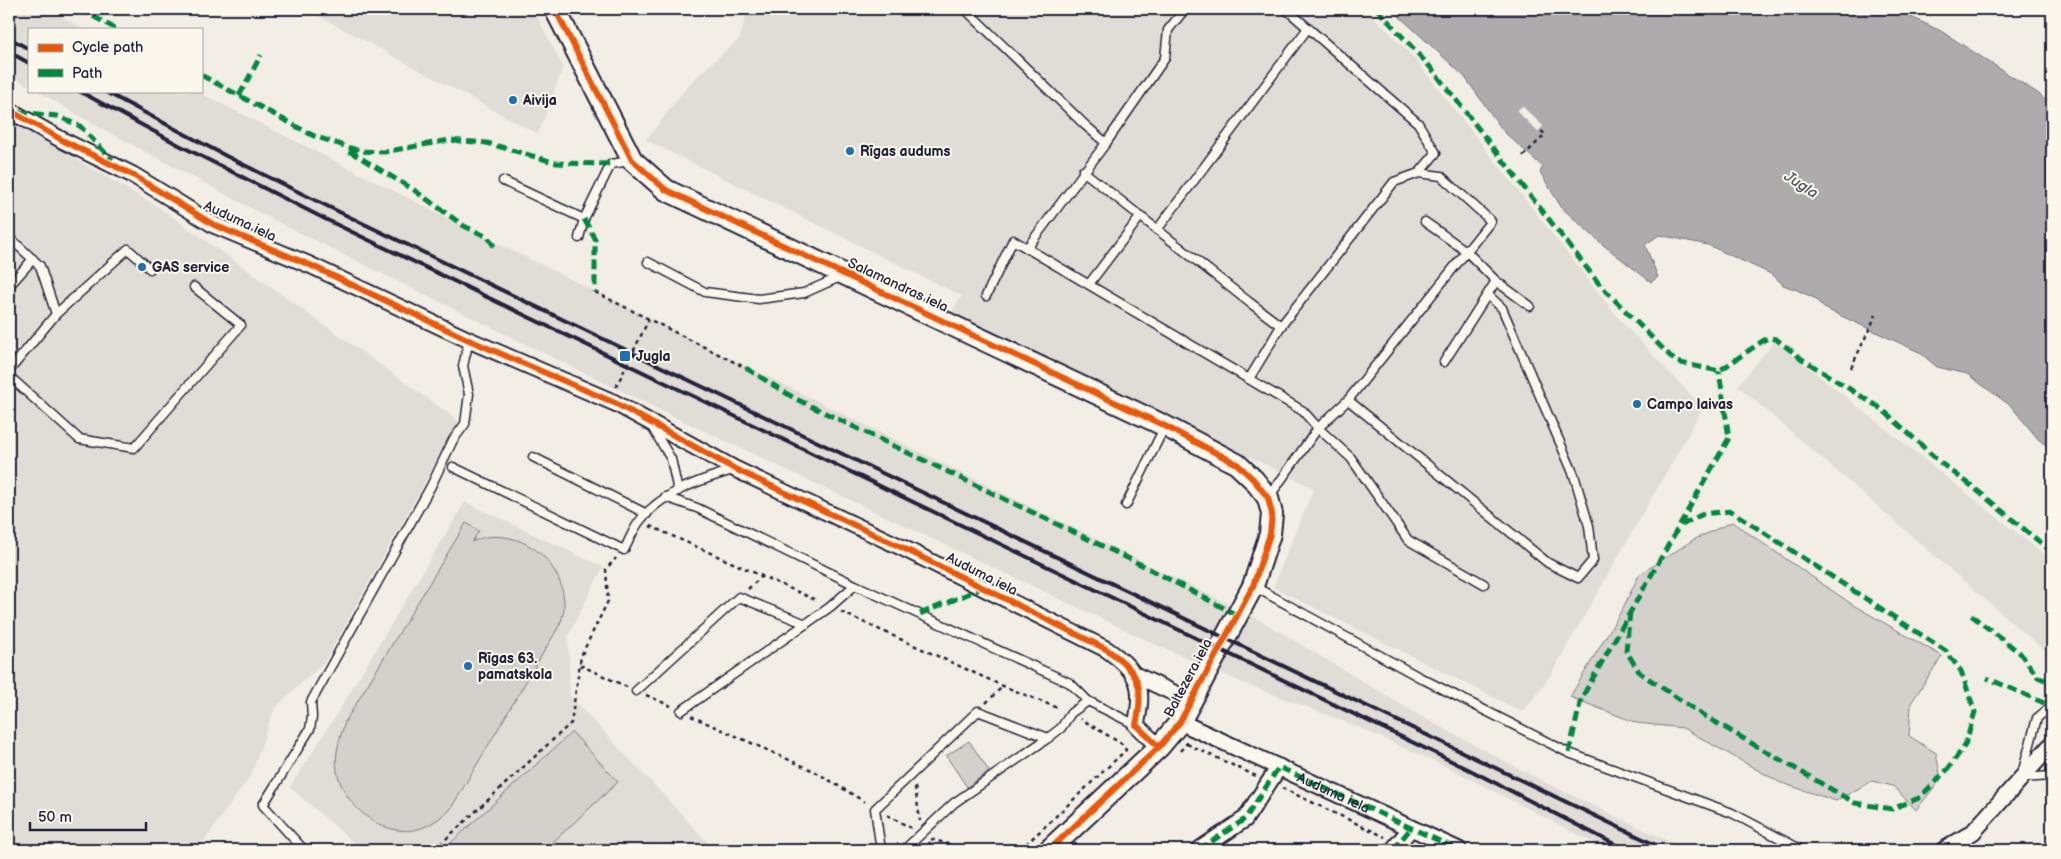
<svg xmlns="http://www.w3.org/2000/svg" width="2061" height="859" font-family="'Balsamiq Sans',sans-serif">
  <rect width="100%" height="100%" fill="#f2eee5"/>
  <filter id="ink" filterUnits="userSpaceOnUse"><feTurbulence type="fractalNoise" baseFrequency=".02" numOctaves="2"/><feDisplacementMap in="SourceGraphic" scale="10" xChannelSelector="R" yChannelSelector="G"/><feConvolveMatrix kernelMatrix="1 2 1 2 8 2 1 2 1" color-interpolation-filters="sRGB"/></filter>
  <g filter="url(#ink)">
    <g fill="#e0dcd6">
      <polygon points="9,9 49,9 83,29 29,29 29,86 9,75"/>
      <polygon points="306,9 533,9 563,67 538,134"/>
      <polygon points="745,9 1366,9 1414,58 1619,319 1703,408 1550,676 1523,712 1273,587 1314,488 952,312 962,296 646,140 690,83 740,38 747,11"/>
      <polygon points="37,91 196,91 499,244 1258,619 1424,718 1546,783 1687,850 1608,850 1453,770 1358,727 1241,682 1155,644 662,411 393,279 266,216 99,127"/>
      <polygon points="9,121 160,208 459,421 325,661 274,709 251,775 198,850 9,850"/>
      <polygon points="1775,341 2052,561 2052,657 1738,386"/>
      <polygon points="465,502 603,567 568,636 570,696 715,850 362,850 290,787 335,717"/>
    </g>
    <g fill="#d4d1cc" stroke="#7b7a84">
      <polygon points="1732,522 1853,605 1942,656 1911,703 1909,736 1936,753 1941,779 1916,810 1893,786 1872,781 1836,801 1779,782 1683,728 1637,723 1570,697 1623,608 1639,575 1693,540"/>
      <path d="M466,523L479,531L472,542C477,540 482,537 487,537C528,531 566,567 564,608C564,614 561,621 559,626L450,810C442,816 434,823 424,827C387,842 344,808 337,771C334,754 340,738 345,722Z"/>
      <polygon points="572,732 618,782 553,842 560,850 443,850"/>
      <polygon points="969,741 989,771 967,787 946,756"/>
    </g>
    <polygon fill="#aeabad" stroke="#76747f" points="1395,9 1894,9 1941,31 2039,94 2052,106 2052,450 2038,439 2011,406 1967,374 1937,367 1919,352 1824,308 1814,298 1797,290 1783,285 1773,275 1708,245 1659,235 1645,245 1658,277 1651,282 1602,244 1561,207 1540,172 1543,167 1504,132 1464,76 1400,17"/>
    <polygon fill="#f2eee5" points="1522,106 1543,126 1538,132 1517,111"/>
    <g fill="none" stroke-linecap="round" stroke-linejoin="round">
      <g stroke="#22223b" stroke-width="11">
        <g id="lane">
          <polyline points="965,9 1085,125 1106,143"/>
          <polyline points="1286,9 1418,123 1436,153 1419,173"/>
          <polyline points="1083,171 1249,302 1281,326 1249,379"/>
          <polyline points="503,181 584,219 611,164 630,161"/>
          <polyline points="1425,222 1466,251 1496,281 1530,306"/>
          <polyline points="1157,230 1308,28"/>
          <polyline points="9,237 40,266 56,314 9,371"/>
          <polyline points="579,238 584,219"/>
          <polyline points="1027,248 1106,143 1165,58 1168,30 1185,9"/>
          <polyline points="648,262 705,292 759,299 804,293 842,276"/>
          <polyline points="1089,284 1140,217"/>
          <polyline points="9,286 33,259"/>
          <polyline points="986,296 1013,240 1303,411 1318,428 1351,458 1408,540 1484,584"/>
          <polyline points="56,314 128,249 150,269"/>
          <polyline points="1444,362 1496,281"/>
          <polyline points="9,376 79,439 134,448 241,325 194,287"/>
          <polyline points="1348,400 1548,563 1578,578 1593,560 1589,526 1574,475 1502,308 1488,295"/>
          <polyline points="652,427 671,459 678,491"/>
          <polyline points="533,457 647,514"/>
          <path d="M453,467L624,550C629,541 633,530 639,522C660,493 700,480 733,470"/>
          <polyline points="665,497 697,508 855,585 1070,683 1088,701 1136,725"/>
          <polyline points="1269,497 1318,428 1348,400 1491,221 1441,176 1419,173 1394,182 1281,326"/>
          <polyline points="1126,505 1165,426"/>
          <polyline points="1255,587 1421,678 1569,753 1732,813 1802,850"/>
          <polyline points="636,691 739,597 806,624"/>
          <polyline points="2052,706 2037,718 2021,778 2052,776"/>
          <polyline points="681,711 830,607 855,585"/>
          <polyline points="304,850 263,805 310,729 312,717 311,702 431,486 453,440 465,424 469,394 463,366 469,340"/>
          <polyline points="881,850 875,809 978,711 1048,738"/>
          <polyline points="904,850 954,803 1048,738 1061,728 1071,713 1088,701"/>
        </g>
      </g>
      <g stroke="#22223b" stroke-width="19">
        <g id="street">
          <path d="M9,110L62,140L133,175L214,225L310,265L469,340L615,403L735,469L903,548L1106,649C1139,672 1145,685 1136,725L1159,747"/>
          <polyline points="1133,674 1191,701"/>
          <path id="s1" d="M1180,722L1459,850"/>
          <polyline points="1199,850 1245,819 1279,767"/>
          <polyline points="1393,850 1411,828"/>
          <polyline points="1944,850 1973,832 2052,744"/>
        </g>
      </g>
      <g stroke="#22223b" stroke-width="24">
        <polyline id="secondary" points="555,9 632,160 666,190 1165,426 1237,464 1254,480 1268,498 1272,514 1270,534 1253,586 1180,722 1159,747 1049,850"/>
      </g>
      <g stroke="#22223b" stroke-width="2.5" stroke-dasharray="4 4" stroke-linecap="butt">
        <polyline points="1523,156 1545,135 1539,128"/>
        <polyline points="595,292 746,368"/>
        <polyline points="1851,368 1876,315"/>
        <polyline points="616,387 649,319"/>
        <polyline points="650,526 818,601"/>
        <polyline points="748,589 762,576"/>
        <polyline points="841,612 1003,686 1060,709"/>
        <polyline points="580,665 627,687"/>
        <polyline points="646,695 671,706"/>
        <polyline points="986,703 1003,686"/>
        <polyline points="691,716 814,771 865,802"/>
        <polyline points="1187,744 1256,776"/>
        <polyline points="1180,751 1188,742"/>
        <polyline points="915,787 920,821"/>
        <polyline points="1282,788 1385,837"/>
        <polyline points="887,815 911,828"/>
        <polyline points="931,839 968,850"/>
        <polyline points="929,842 932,850"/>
        <polyline points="1175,848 1177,850"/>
        <polyline points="434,850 571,723 581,656 608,601 606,569 616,558"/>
        <polyline points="1020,850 1126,750 1122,744 1081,719"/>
      </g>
      <use href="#lane" stroke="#fbf7ec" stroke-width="8"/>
      <use href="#street" stroke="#fbf7ec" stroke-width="15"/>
      <use href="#secondary" stroke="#fbf7ec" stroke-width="20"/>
      <g stroke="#22223b" stroke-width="4">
        <polyline points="9,38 29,49"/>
        <polyline points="9,52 29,63"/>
        <polyline points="79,91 179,145 325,219 1468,769 1626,850"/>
        <polyline points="104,91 226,156 331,208 1666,850"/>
      </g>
      <g stroke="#00873e" stroke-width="5" stroke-dasharray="10 5" stroke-linecap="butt">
        <polyline points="80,9 116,29"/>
        <polyline points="1377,9 1432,69 1600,285 1676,362 1719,371 1764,340 1770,338 1776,339 1802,359 1883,410 1942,464 1968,483 2052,552"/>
        <polyline points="201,75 314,136 360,151 384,152 450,140 487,143 557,163 611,164"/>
        <polyline points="239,96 261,55"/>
        <polyline points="19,112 57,116 80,126 112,160"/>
        <polyline points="349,151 414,190 464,226 488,237 495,248"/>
        <polyline points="584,219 595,239 595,292"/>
        <polyline points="746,368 794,398 1142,565 1237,615"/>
        <polyline points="1630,612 1626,651 1640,673 1703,715 1855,803 1892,809 1919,798 1948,769 1965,745 1975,712 1961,671 1946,651 1731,511 1703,514 1678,527"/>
        <polyline points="920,614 982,588"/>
        <polyline points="1971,615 2020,653 2038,677 2049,682 2051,706 1987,678"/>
        <polyline points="1569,753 1581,699 1729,438 1719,371"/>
        <polyline points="1199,850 1245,819 1279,767 1459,850"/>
        <polyline points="1393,850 1411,828"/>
      </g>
      <g stroke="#fbf7ec" stroke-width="9">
        <g id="cycleway">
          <polyline points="555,9 632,160 666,190 1165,426 1237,464 1254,480 1268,498 1272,514 1270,534 1253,586 1180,722 1159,747 1049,850"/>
          <path d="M9,110L62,140L133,175L214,225L310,265L469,340L615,403L735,469L903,548L1106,649C1139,672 1145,685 1136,725L1159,747"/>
        </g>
      </g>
      <use href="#cycleway" stroke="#e8590c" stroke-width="6"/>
    </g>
  </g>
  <g fill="#1f6fb2" stroke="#fbf7ec" stroke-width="2">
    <circle cx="513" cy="100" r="5"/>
    <circle cx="850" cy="151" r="5"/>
    <circle cx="142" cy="267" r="5"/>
    <rect x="619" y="350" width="12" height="12" rx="2.5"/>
    <circle cx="1637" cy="404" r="5"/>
    <circle cx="468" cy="666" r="5"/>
  </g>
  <g text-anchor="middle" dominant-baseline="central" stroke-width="4" stroke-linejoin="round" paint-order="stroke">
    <g font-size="14" font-weight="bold" fill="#22223b" stroke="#fbf7ec" text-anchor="start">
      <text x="523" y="100">Aivija</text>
      <text x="860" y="151">Rīgas audums</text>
      <text x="152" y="267">GAS service</text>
      <text x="636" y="356">Jugla</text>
      <text x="1647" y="404">Campo laivas</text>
      <text x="478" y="658">Rīgas 63.<tspan x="478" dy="16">pamatskola</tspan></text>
    </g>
    <g font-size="14" fill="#22223b" stroke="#fbf7ec">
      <text transform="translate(240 221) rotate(25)">Auduma iela</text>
      <text transform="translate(898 285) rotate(25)">Salamandras iela</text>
      <text transform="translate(982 574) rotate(27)">Auduma iela</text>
      <text transform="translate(1188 678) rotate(-62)">Baltezera iela</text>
      <text stroke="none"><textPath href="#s1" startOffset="169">Auduma iela</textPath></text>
    </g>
    <g font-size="15" font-style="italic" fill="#535263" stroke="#fbf7ec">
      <text transform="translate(1801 185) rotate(33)">Jugla</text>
    </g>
  </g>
  <rect width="2061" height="859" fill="none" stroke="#fbf7ec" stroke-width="30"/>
  <rect x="15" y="15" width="2031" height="829" fill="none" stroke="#22223b" stroke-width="2" filter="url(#ink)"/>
  <rect x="28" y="28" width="175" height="65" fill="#fbf7ec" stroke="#a4a2a5"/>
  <rect x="38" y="44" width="25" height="8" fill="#e8590c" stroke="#a4a2a5"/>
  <text x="72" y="52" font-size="15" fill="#22223b">Cycle path</text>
  <rect x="38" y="69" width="25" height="8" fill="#00873e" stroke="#a4a2a5"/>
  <text x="72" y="78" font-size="15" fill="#22223b">Path</text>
  <path d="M30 822v8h116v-8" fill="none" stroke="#22223b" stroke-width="2.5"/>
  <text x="38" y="822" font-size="15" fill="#22223b" stroke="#fbf7ec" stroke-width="4" paint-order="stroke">50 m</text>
</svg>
